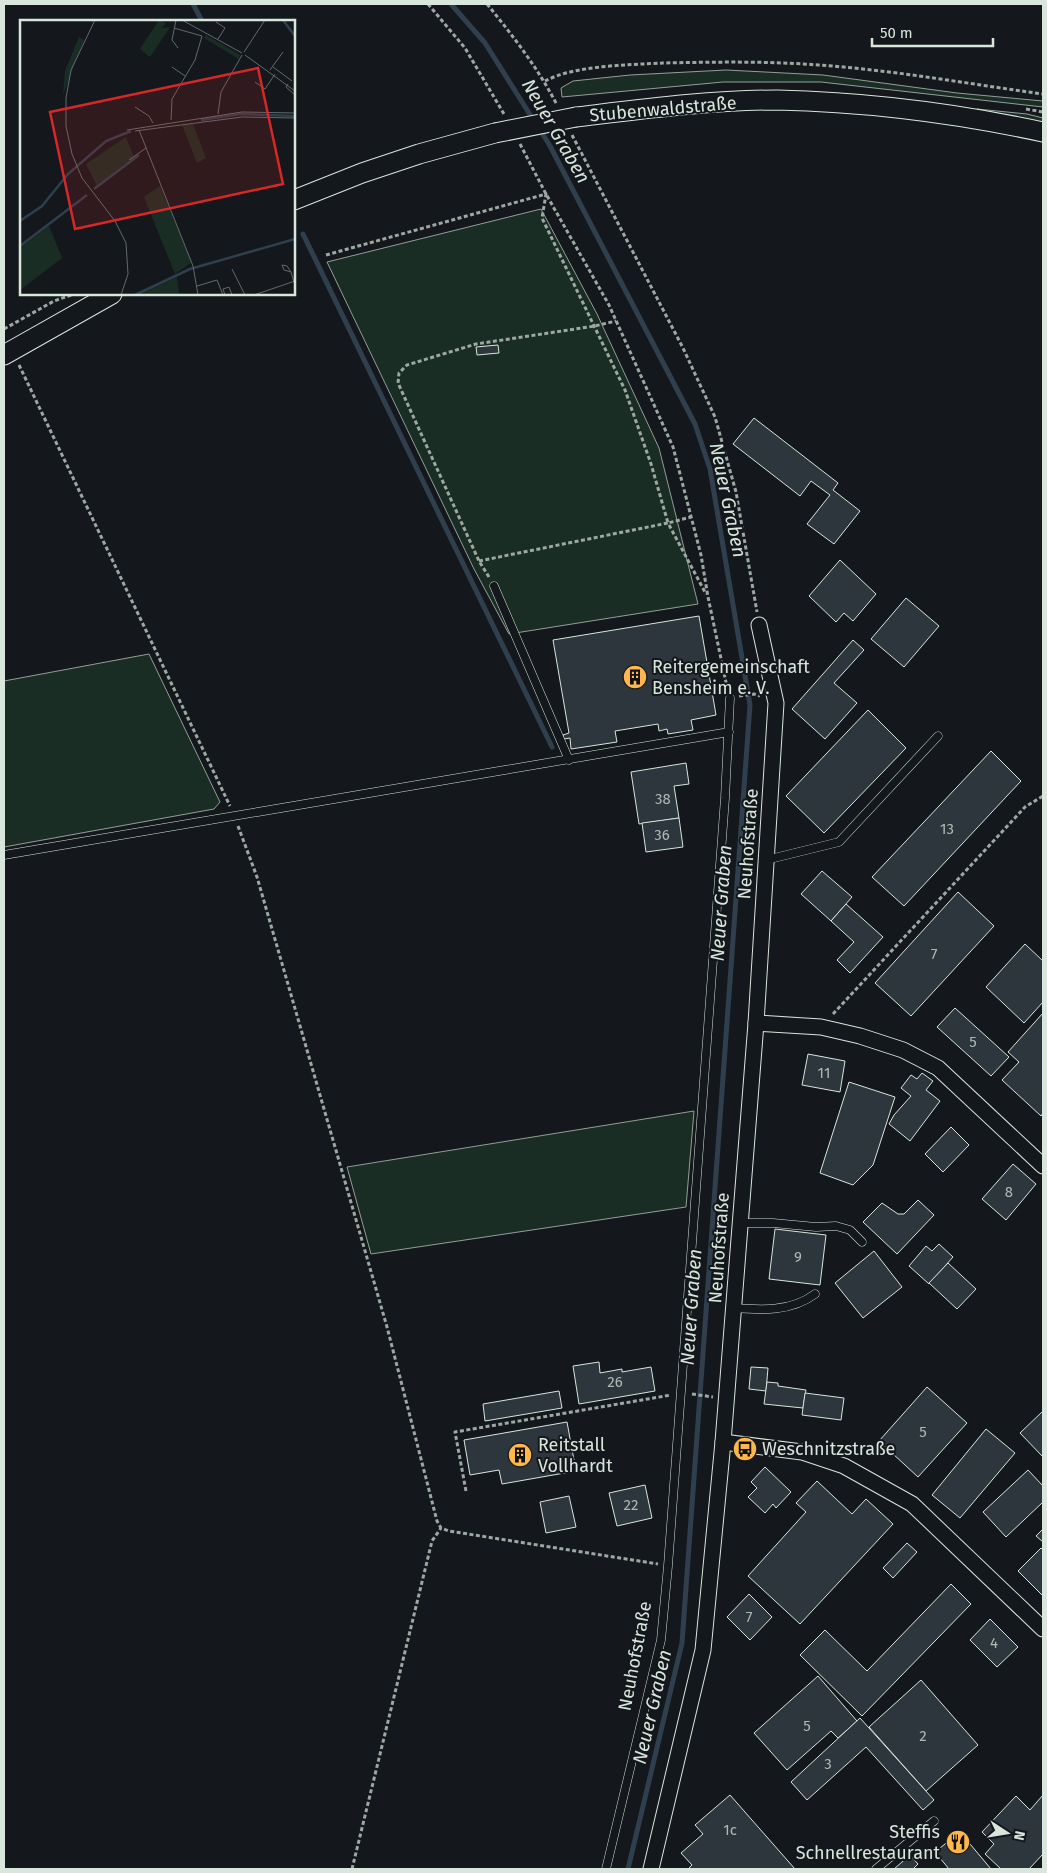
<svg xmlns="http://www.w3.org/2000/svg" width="1047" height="1873" font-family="'Fira Sans',sans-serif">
  <rect width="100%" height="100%" fill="#14181c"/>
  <g fill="#1a2d24" stroke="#939e99">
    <polygon points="726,70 823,75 957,93 1043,101 1043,107 821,82 723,82 562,97 561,88 573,81 630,75"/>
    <polygon points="977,109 1027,114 1043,118 1043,123"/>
    <polygon points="541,209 597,314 659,448 698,604 509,634 474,569 327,262"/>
    <polygon points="149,654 220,802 214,809 4,847 4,681"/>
    <polygon points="694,1111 686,1207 371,1254 347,1167"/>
  </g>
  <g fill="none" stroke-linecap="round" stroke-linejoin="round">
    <g stroke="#2f3f4d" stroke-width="5">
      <polyline points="193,4 202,21"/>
      <polyline points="451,4 485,43 534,121"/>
      <polyline points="539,128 550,146 695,424 710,469 750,705 682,1643 628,1869"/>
      <polyline points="303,234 552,747"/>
    </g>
  </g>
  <g fill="#2c363c" stroke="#d8e6dc">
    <polygon points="498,345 499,353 477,355 476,347"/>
    <polygon points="754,418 838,483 833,490 860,511 834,544 807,524 830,495 811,481 800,496 733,444"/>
    <polygon points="840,560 876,594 853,621 844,613 836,622 809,596"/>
    <polygon points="906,598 939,626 904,667 871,639"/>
    <polygon points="699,616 716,715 691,720 693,730 668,734 667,729 659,731 658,724 615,731 617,742 571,749 570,738 564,739 563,735 569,733 553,640"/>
    <polygon points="853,640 864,650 834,683 857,703 825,739 792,709"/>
    <polygon points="868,710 906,748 824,833 786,796"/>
    <polygon points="991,751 1021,781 904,906 872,877"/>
    <polygon points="686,763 689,784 674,786 679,818 639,824 631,772"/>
    <polygon points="679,818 683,847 646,852 642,823"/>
    <polygon points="822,871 852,897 831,921 801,894"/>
    <polygon points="958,892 994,926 911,1016 875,983"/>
    <polygon points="846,904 883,937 850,973 837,960 854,942 831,921"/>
    <polygon points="1025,944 1043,961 1043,1002 1024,1023 986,987"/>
    <polygon points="955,1008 1009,1057 991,1076 937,1027"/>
    <polygon points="1043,1013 1043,1113 1041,1116 1002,1080 1019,1062 1008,1052"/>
    <polygon points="808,1054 845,1061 840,1092 802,1085"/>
    <polygon points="922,1073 933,1081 926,1090 940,1101 910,1141 889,1124 894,1115 911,1096 901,1088 911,1075 917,1079"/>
    <polygon points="849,1082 895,1097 873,1165 853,1185 820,1173"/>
    <polygon points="951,1127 969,1145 943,1172 925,1154"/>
    <polygon points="1013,1164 1036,1184 1006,1220 982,1199"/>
    <polygon points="918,1200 934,1215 897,1254 863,1222 882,1203 898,1214 904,1214"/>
    <polygon points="775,1229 826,1235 820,1285 769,1279"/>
    <polygon points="939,1244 953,1257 929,1284 909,1266 926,1246 932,1251"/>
    <polygon points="874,1251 902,1287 863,1318 835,1283"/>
    <polygon points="948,1263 976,1289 957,1309 929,1283"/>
    <polygon points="599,1362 600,1373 622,1369 622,1372 651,1367 655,1391 579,1404 573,1366"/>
    <polygon points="751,1367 768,1368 766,1391 749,1389"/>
    <polygon points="767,1382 778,1383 778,1386 806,1390 803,1408 764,1404"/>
    <polygon points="927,1387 967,1423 918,1477 879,1441"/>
    <polygon points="559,1391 562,1408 485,1421 483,1404"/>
    <polygon points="805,1393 844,1398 841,1420 802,1415"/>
    <polygon points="1043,1411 1043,1457 1020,1433"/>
    <polygon points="567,1422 576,1471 502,1484 499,1470 470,1475 464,1440"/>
    <polygon points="986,1429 1015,1453 960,1518 932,1495"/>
    <polygon points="765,1467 791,1492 776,1508 773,1504 765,1513 748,1497 757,1488 751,1482"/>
    <polygon points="1028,1470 1043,1486 1043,1502 1006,1537 983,1512"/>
    <polygon points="817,1481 852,1514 866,1499 893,1524 800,1624 748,1576 806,1512 796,1503"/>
    <polygon points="645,1485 652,1518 617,1526 609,1493"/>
    <polygon points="569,1496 576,1527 546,1533 540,1502"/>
    <polygon points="1043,1529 1043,1542 1036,1536"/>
    <polygon points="907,1543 917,1552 893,1578 883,1568"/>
    <polygon points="1041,1548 1043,1550 1043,1596 1018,1571"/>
    <polygon points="951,1584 971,1604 862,1716 800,1655 825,1630 867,1671"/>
    <polygon points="749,1594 772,1617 750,1640 727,1617"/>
    <polygon points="990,1619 1018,1647 997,1667 970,1640"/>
    <polygon points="818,1676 857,1721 838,1738 831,1731 787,1770 754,1733"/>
    <polygon points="921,1680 978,1745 926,1791 869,1727"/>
    <polygon points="860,1718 934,1800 923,1810 866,1747 807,1800 791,1782"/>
    <polygon points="730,1795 795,1869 688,1869 692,1865 681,1853 703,1834 695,1825"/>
    <polygon points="1043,1795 1043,1854 1029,1869 1001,1869 985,1854 994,1844 982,1832 1016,1796 1030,1810"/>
    <polygon points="960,1832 991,1869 949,1869 935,1852"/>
    <polygon points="910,1855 918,1864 913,1869 894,1869"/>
  </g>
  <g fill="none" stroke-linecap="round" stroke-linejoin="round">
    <g stroke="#d8e6dc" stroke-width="9">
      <g id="service">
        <polyline points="494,586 569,760"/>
        <polyline points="4,855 729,732"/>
        <polyline points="766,860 839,842 938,736"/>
        <polyline points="740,1223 773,1223 816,1227 836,1226 850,1230 862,1242"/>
        <path d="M733,1308C761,1310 791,1312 815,1294"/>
        <polyline points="606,1869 661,1640 668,1566 725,798 730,698"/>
        <polyline points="876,1869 934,1821"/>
      </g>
    </g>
    <g stroke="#d8e6dc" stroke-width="17">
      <g id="minor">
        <polyline points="756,1023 821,1027 860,1036 903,1050 938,1068 1043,1166"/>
        <polyline points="723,1442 802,1452 844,1466 912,1504 1043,1629"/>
        <polyline points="651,1869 703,1650 723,1442 756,1023 776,703 759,625"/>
      </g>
    </g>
    <g stroke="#d8e6dc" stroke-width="21">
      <g id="tertiary">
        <path d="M576,117C643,109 710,100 777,100C867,102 955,113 1043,132"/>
        <polyline points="294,200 362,173 419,154 495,133"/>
        <polyline points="4,355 112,294"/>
      </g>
    </g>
    <g stroke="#9da8a2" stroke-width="3" stroke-dasharray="4 2.5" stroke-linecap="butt">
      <polyline points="428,4 465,48 504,114"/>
      <path d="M487,4C513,36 538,68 557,105"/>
      <path d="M545,81C575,65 629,65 663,63C715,62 767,61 818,65C893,70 969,84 1043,94"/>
      <polyline points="1026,109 1043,112"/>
      <polyline points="572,135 683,348 715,417 736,492 757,612"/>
      <polyline points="520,144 546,194 609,305 673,447 701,555 708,597 727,687"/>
      <polyline points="326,255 546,194 542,218 625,390 651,464 668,523 691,517"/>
      <polyline points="4,329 54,301 74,294"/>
      <polyline points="19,365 230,806"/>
      <polyline points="479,561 668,523 706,594"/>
      <polyline points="489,577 479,561 398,383 399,373 407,365 476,344 595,326 616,321"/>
      <polyline points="739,696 754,694 760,696"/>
      <polyline points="238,826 257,877 387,1327 437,1521 441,1528 449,1531 658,1564"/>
      <polyline points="833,1014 1025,807 1043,796"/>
      <polyline points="692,1394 713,1397"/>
      <polyline points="466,1491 455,1432 671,1395"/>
      <polyline points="352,1869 432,1541 441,1528"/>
    </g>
    <use href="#service" stroke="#14181c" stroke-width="8"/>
    <use href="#minor" stroke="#14181c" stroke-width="15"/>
    <use href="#tertiary" stroke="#14181c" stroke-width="19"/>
    <g stroke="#d8e6dc" stroke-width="21" stroke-linecap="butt">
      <polyline id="tertiary-bridge" points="495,133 576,117"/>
    </g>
    <use href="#tertiary-bridge" stroke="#14181c" stroke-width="19"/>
  </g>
  <defs>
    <g id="building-disc" transform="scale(1.25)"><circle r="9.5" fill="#ffb74d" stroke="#14181c"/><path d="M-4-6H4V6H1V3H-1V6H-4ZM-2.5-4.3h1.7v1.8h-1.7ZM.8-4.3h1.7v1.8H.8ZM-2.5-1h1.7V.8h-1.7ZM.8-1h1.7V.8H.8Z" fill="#111"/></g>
    <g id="bus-disc" transform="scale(1.25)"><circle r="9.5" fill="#ffb74d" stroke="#14181c"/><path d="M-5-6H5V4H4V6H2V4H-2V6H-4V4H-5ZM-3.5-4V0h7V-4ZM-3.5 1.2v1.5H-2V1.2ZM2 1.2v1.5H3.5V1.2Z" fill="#111"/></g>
    <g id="restaurant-disc" transform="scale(1.25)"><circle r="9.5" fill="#ffb74d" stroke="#14181c"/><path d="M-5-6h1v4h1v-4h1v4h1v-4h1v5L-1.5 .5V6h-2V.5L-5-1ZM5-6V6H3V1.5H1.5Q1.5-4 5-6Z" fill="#111"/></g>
  </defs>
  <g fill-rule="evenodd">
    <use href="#building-disc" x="635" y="677"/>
    <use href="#bus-disc" x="745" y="1449"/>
    <use href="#building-disc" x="520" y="1455"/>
    <use href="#restaurant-disc" x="958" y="1842"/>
  </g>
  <g text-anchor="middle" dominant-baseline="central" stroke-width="4" stroke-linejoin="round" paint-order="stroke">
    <g font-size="15" fill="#adbab4">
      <text x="663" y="799">38</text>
      <text x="947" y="829">13</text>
      <text x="662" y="835">36</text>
      <text x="934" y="954">7</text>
      <text x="973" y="1042">5</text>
      <text x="824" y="1073">11</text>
      <text x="1009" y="1192">8</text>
      <text x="798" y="1257">9</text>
      <text x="615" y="1382">26</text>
      <text x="923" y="1432">5</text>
      <text x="631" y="1505">22</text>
      <text x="749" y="1617">7</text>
      <text x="994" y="1643">4</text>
      <text x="807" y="1726">5</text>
      <text x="923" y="1736">2</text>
      <text x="828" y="1764">3</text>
      <text x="730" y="1830">1c</text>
    </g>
    <g font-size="18" fill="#d8e6dc" stroke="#14181c">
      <text transform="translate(663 109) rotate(-5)">Stubenwaldstraße</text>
      <text transform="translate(748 844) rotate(-86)">Neuhofstraße</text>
      <text transform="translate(719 1248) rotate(-86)">Neuhofstraße</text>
      <text transform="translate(635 1656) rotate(-79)">Neuhofstraße</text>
    </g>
    <g font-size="18" fill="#d8e6dc" stroke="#14181c" text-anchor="start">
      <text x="652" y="667">Reitergemeinschaft<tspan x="652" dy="21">Bensheim e. V.</tspan></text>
      <text x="538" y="1445">Reitstall<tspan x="538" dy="21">Vollhardt</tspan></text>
      <text x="762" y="1449">Weschnitzstraße</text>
      <text x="940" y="1832" text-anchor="end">Steffis<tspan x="940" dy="21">Schnellrestaurant</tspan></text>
    </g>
    <g font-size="19" font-style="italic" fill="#d8e6dc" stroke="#14181c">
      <text transform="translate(556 131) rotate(60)">Neuer Graben</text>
      <text transform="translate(728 500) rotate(78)">Neuer Graben</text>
      <text transform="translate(721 903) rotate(-86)">Neuer Graben</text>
      <text transform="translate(691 1307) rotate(-86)">Neuer Graben</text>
      <text transform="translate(652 1707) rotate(-77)">Neuer Graben</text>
    </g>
  </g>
  <g transform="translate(20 20)">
    <rect width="275" height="275" fill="#14181c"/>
    <path d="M139,0L146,3L142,8L150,7L130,37L120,29ZM186,15L220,35L219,39L184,18ZM59,17L64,20L43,75L45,51ZM173,104L186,138L177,143L162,105ZM106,117L114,137L77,166L66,144ZM140,166L172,242L155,254L124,177ZM29,206L42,238L0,270V228ZM157,257L159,275H119Z" fill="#1a2d24"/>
    <path fill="none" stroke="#2f3f4d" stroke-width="2.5" d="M263,0L275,16M181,100L221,94L275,96M74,169L119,135M0,201L22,186L48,154L86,121L111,111M0,226L67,175M115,275L170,249L275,219"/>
    <path fill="none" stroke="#626a69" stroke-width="1" d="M75,0L51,50L46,78V106L52,134L62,158L95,201L106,223L108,254L101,275M156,0L152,20L158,28M162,0L222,33M196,2L205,8L198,19M224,32L245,0M225,35L275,71M152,47L165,56M253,47L272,61M250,50L263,32M235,62L245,69L255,54M268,64L266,67L275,75M115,87L129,96L133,103M198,94L201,72L222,35M151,100L152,79L175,40L182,16L154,8M107,110L222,92L275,93M119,110L173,246L178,275M115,111L222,97L275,98M109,140L126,128M212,249L225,275M271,252L264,250L262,245L267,246L271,252L274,262M177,266L197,260L203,275M205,275L203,269L209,267L212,275M234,275L275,261"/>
    <path fill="#d62828" fill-opacity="0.15" stroke="#d62828" stroke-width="2.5" d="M238,48L263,164L55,209L30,92Z"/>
    <rect width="275" height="275" fill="none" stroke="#d8e6dc" stroke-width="2.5"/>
  </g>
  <rect width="1047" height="1873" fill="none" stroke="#d8e6dc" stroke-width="10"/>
  <g transform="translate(1007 1833) rotate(102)" stroke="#14181c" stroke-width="4" paint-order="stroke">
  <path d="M0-4L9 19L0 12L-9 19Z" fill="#d8e6dc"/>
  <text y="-8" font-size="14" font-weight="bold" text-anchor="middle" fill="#d8e6dc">N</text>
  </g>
  <path d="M872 38v8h121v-8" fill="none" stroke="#d8e6dc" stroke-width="2.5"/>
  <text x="880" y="38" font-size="15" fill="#d8e6dc" stroke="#14181c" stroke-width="4" paint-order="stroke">50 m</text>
</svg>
